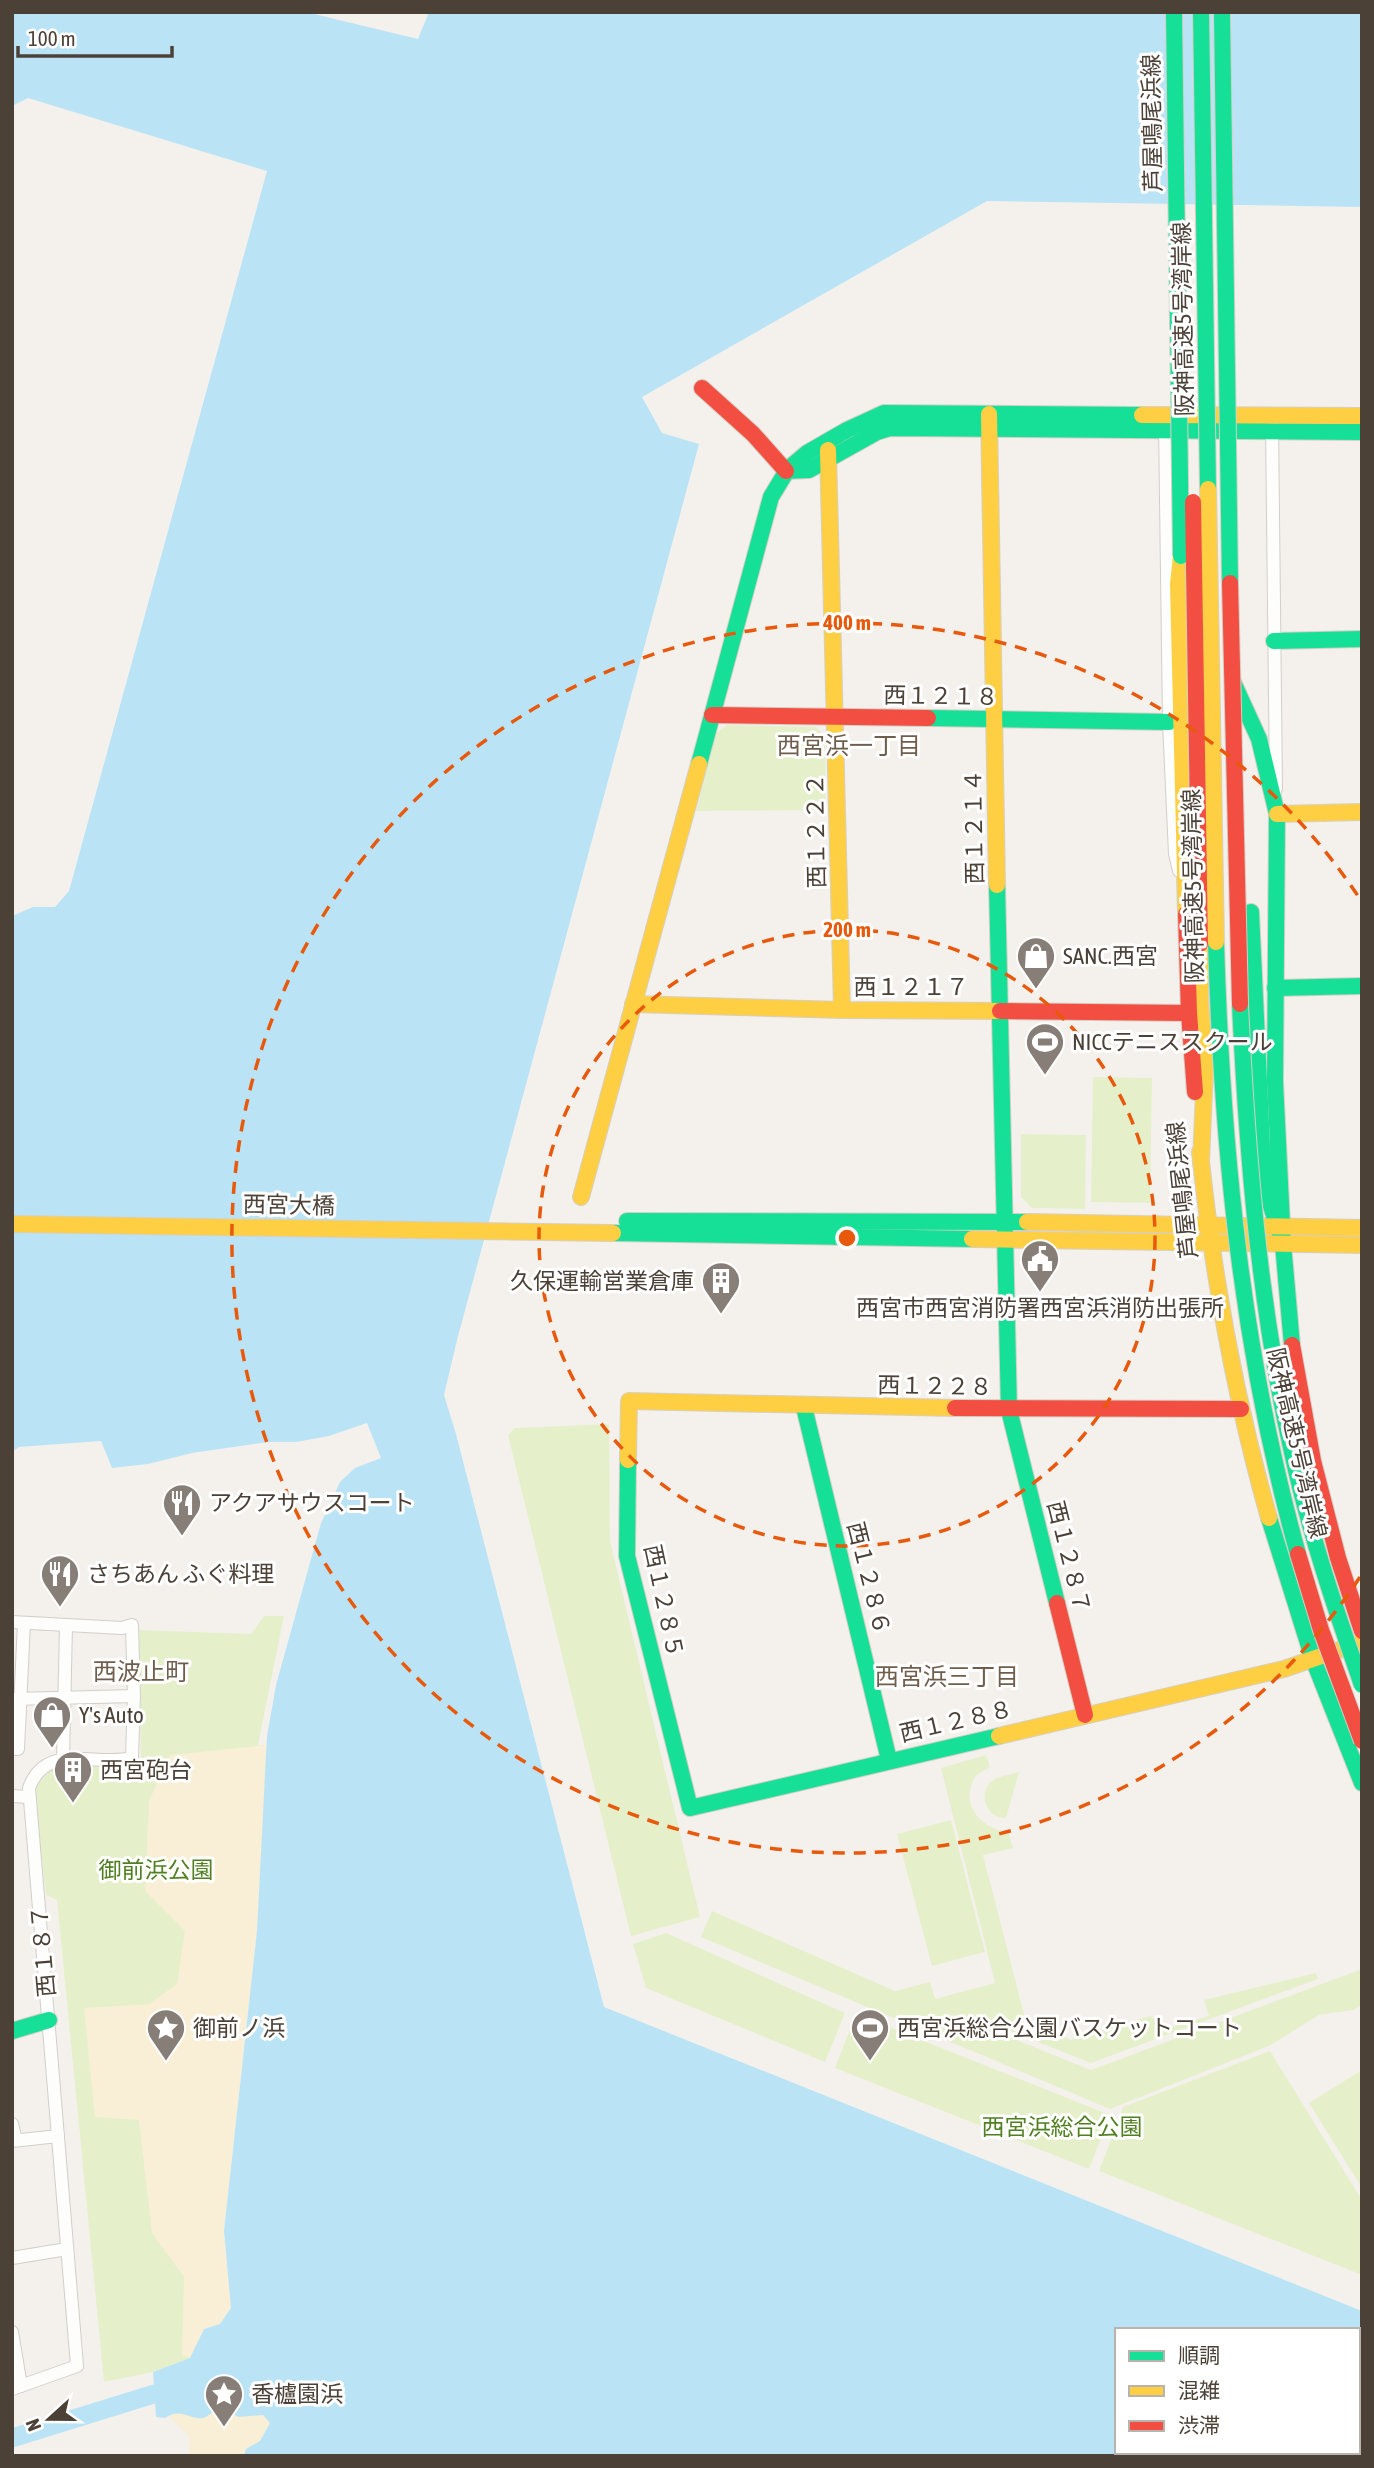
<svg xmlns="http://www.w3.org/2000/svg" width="1374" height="2468" font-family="'Asap Condensed','Noto Sans JP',sans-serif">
  <rect width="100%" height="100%" fill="#f4f1ed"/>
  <g fill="#e5f0cb">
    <polygon points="727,725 816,727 825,736 826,810 696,811 716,733"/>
    <polygon points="1093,1077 1152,1078 1150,1203 1091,1202"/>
    <polygon points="1021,1134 1086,1135 1085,1209 1032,1208 1021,1197"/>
    <polygon points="609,1424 610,1541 700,1917 631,1936 508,1435 515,1428"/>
    <polygon points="264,1616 284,1616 258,1745 267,1745 190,2358 153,2372 104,2382 57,1900 46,1895 35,1800 37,1784 54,1767 135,1766 141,1762 139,1630 251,1634"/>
    <path d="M986,1755L990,1767C986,1769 979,1773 976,1776C958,1803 981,1829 1008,1832L1013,1848L983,1855L1025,2018L1071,2040L1150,2016L1167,2028L1209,2016L1204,2000L1316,1973L1318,1979L1091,2063L978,2018L972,2022L1091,2070L1362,1969V2005L1353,2010L1319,2015L1269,2046L1110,2109L701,1937L712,1911L895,1991L930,1982L935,1999L995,1983L941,1768Z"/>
    <path d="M1019,1772L1006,1818C987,1819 977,1794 992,1781C998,1776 1011,1775 1019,1772Z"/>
    <polygon points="951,1820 985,1952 932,1966 897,1834"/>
    <polygon points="666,1933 845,2013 825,2062 646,1988 633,1944"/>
    <polygon points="856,2014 1110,2115 1089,2169 835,2068"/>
    <polygon points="1270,2051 1362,2200 1362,2275 1099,2171 1123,2107"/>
    <polygon points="1362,2070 1362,2188 1309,2103"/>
  </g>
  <g fill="#f9eed6">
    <polygon points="267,1745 257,1931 224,2231 231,2308 220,2324 204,2329 190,2358 182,2355 184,2277 152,2233 139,2120 95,2117 84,2008 149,2004 177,1984 185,1931 145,1891 149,1801 170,1755"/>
    <polygon points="220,2408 228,2409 238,2417 262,2414 270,2423 260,2441 246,2449 244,2456 189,2456 189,2436 167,2415 183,2413 195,2418 202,2418"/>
  </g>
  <path fill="#bae4f5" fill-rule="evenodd" d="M12,12H306L418,39L429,12H1362V207L987,201L642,397L662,433L699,444L457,1340L444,1395L456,1434L604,2007L1362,2311V2456H244L246,2449L260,2441L270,2423L263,2415L238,2417C233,2414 229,2409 223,2408C214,2408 211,2416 203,2418C189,2420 182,2407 165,2418L156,2417L153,2372L190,2358L204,2329L220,2324L231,2308L224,2231L257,1931L267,1736L276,1685L321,1523L340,1482L355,1468L381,1458L367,1423L329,1436L296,1442H268L192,1453L148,1464L112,1468L101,1441L19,1447L12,1452V916L33,907H55L69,891L267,171L28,98L12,106ZM1117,2330H1358V2452H1117Z"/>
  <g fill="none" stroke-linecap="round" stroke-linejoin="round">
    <polyline stroke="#bae4f5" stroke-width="19" points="12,2438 154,2394"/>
    <g stroke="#d2ceca" stroke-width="14">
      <g id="street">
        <polyline points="1272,423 1276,789"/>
        <polyline points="1165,424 1169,722 1175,854 1179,871"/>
        <path d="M12,1622L122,1628L132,1625L134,1696L132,1758C96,1767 46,1741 29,1788L77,2366L12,2389"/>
        <polyline points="13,1699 134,1696"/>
        <polyline points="12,1749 18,1749 24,1623"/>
        <polyline points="63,1759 66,1626"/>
        <polyline points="12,1796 28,1797"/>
        <polyline points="12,2124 16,2140"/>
        <polyline points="12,2141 58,2136"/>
        <polyline points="12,2258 67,2249"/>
        <polyline points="12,2332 21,2386"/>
      </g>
    </g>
    <g stroke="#d6cfc4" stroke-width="18">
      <g id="fast">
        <polyline points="786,471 809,470 877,432 890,428 1362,432"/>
        <polyline points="1274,641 1362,639"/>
        <polyline points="1233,682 1259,739 1277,814 1275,1082 1283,1244 1292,1345"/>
        <polyline points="928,718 1169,722"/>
        <polyline points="699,764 771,497 788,469 807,453 847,430 884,413 1142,415"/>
        <polyline points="997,885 1009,1410 1057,1603"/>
        <polyline points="1251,912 1262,1145 1271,1206 1283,1244"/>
        <polyline points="1275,988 1362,986"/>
        <polyline points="627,1221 1027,1222"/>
        <polyline points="613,1233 972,1239"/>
        <polyline points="804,1407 889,1760"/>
        <polyline points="628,1460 627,1556 690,1808 999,1736"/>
        <polyline points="1269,1518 1313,1659 1362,1783"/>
        <polyline points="12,2031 49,2020"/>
      </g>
    </g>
    <g stroke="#d6cfc4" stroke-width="18">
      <g id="slow">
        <polyline points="989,414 997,885"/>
        <polyline points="1142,415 1362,416"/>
        <polyline points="828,450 842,1010"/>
        <polyline points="1181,556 1178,584 1186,914"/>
        <polyline points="1277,814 1362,812"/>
        <polyline points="1200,944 1200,999 1205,1067 1201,1162"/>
        <polyline points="633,1004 842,1010 1000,1011"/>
        <path d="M1200,1152C1213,1276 1235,1398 1269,1518"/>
        <polyline points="581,1197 699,764"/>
        <polyline points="1027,1222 1362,1228"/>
        <polyline points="12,1224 613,1233"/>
        <polyline points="972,1239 1362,1245"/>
        <polyline points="628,1460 629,1401 955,1408"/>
        <polyline points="999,1736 1284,1669 1362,1642"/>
      </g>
    </g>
    <g stroke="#d6cfc4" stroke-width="18">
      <g id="jam">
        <polyline points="702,388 753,434 786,471"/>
        <polyline points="712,715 928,718"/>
        <polyline points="1186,914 1189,1013 1195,1092"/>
        <polyline points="1000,1011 1189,1013"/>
        <polyline points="1292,1345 1313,1461 1338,1558 1362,1631"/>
        <polyline points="955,1408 1241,1409"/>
        <polyline points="1057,1603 1085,1715"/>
      </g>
    </g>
    <use href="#street" stroke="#fdfdfc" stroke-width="12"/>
    <use href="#fast" stroke="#16e098" stroke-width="16"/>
    <use href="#slow" stroke="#ffcf43" stroke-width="16"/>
    <use href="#jam" stroke="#f24e42" stroke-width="16"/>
    <g stroke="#d6cfc4" stroke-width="18" stroke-linecap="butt">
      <g id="fast-bridge">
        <polyline points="1174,12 1181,556"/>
        <polyline points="1201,12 1208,489"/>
        <polyline points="1222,12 1230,583"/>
        <path d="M1216,942C1222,1149 1242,1354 1298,1554"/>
        <path d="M1240,1004C1247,1154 1259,1305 1292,1452C1309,1531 1335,1608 1362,1685"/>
      </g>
    </g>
    <g stroke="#d6cfc4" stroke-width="18" stroke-linecap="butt">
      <polyline id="slow-bridge" points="1208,489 1216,942"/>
    </g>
    <g stroke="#d6cfc4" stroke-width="18" stroke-linecap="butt">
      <g id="jam-bridge">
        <polyline points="1193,502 1200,944"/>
        <polyline points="1230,583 1240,1004"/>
        <polyline points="1298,1554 1321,1630 1362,1741"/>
      </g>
    </g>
    <use href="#fast-bridge" stroke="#16e098" stroke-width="16"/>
    <use href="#slow-bridge" stroke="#ffcf43" stroke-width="16"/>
    <use href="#jam-bridge" stroke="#f24e42" stroke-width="16"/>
  </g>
  <g fill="none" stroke="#e8590c" stroke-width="3.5" stroke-dasharray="12 9">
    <circle cx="847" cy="1238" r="308"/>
    <path d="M1360 1577A615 615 0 1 1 1360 899"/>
  </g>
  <defs>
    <g id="shop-pin" transform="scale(2.0125)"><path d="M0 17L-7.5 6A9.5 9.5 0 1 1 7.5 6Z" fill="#877f77" stroke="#fff"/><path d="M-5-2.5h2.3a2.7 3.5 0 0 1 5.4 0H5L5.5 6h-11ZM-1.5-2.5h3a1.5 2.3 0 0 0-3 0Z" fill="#fff"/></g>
    <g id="stadium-pin" transform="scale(2.0125)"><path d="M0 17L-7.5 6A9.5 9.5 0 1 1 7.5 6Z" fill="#877f77" stroke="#fff"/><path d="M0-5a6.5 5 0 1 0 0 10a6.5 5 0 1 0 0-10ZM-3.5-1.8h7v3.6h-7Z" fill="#fff"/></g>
    <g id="civic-pin" transform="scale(2.0125)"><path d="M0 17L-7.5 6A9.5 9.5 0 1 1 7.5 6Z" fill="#877f77" stroke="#fff"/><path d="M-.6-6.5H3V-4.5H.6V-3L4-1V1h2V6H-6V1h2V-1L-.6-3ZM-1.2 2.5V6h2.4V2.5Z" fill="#fff"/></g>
    <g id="building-pin" transform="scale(2.0125)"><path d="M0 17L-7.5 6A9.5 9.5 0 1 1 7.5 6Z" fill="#877f77" stroke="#fff"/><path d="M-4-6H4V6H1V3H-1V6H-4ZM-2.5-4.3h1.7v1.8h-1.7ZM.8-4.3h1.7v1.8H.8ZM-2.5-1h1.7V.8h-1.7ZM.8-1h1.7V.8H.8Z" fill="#fff"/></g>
    <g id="restaurant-pin" transform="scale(2.0125)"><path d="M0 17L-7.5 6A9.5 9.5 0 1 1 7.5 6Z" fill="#877f77" stroke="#fff"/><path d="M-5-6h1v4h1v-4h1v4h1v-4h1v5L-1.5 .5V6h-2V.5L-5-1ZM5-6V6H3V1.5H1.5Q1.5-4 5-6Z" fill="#fff"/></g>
    <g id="sight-pin" transform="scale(2.0125)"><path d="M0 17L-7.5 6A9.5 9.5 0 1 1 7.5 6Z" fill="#877f77" stroke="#fff"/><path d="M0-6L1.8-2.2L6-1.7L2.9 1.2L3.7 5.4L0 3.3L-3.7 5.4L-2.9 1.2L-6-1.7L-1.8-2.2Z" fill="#fff"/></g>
  </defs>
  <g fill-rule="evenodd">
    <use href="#shop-pin" x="1036" y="956"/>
    <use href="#stadium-pin" x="1045" y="1042"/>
    <use href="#civic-pin" x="1040" y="1259"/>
    <use href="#building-pin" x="721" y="1281"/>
    <use href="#restaurant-pin" x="182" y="1503"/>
    <use href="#restaurant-pin" x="60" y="1574"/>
    <use href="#shop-pin" x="52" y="1715"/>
    <use href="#building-pin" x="73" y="1770"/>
    <use href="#sight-pin" x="166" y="2028"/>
    <use href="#stadium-pin" x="870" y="2028"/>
    <use href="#sight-pin" x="224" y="2394"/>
  </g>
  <g text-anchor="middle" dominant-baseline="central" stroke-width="6" stroke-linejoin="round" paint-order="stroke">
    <g font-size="23" fill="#4c4137" stroke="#fff">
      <text transform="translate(1152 123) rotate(-91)">芦屋鳴尾浜線</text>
      <text transform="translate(1183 319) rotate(-91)">阪神高速5号湾岸線</text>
      <text transform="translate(941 696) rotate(1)">西１２１８</text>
      <text transform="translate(974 827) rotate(-91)">西１２１４</text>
      <text transform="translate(816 831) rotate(-91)">西１２２２</text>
      <text transform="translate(1193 886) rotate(-91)">阪神高速5号湾岸線</text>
      <text x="911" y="987">西１２１７</text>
      <text transform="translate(1182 1190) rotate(-96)">芦屋鳴尾浜線</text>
      <text transform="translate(289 1205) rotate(1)">西宮大橋</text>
      <text transform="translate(935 1386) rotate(1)">西１２２８</text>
      <text transform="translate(1297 1443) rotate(77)">阪神高速5号湾岸線</text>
      <text transform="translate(1069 1557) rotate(76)">西１２８７</text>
      <text transform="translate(869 1578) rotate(76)">西１２８６</text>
      <text transform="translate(664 1601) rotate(78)">西１２８５</text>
      <text transform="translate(956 1721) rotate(-13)">西１２８８</text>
      <text transform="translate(43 1951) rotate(-95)">西１８７</text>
    </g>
    <g font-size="23" fill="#4c4137" stroke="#fff" text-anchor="start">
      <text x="1063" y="956">SANC.西宮</text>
      <text x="1072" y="1042">NICCテニススクール</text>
      <text x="694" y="1281" text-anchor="end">久保運輸営業倉庫</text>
      <text x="1040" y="1308" text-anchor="middle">西宮市西宮消防署西宮浜消防出張所</text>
      <text x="209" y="1503">アクアサウスコート</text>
      <text x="87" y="1574">さちあん ふぐ料理</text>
      <text x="79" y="1715">Y's Auto</text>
      <text x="100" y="1770">西宮砲台</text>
      <text x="193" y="2028">御前ノ浜</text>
      <text x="897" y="2028">西宮浜総合公園バスケットコート</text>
      <text x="251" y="2394">香櫨園浜</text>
    </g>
    <g font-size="23" fill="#508021" stroke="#fff">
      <text x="156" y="1870">御前浜公園</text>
      <text x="1062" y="2127">西宮浜総合公園</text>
    </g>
    <g font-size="24" fill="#705e4d" stroke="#fff">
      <text x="849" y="745">西宮浜一丁目</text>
      <text x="141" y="1671">西波止町</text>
      <text x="947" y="1676">西宮浜三丁目</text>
    </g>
  </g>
  <circle cx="847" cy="1238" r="10" fill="#e8590c" stroke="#fff" stroke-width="3.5"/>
  <g font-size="21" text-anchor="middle" font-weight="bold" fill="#e8590c" stroke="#fff" stroke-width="6" stroke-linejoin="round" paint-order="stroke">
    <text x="847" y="630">400 m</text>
    <text x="847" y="937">200 m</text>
  </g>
  <rect width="1374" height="2468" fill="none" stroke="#4c4137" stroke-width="28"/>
  <rect x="1115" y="2328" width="245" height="126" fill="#ffffff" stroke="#b7b3af" stroke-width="2"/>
  <rect x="1129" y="2351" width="35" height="10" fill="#16e098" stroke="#b7b3af" stroke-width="2"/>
  <text x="1178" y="2363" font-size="21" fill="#4c4137">順調</text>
  <rect x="1129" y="2386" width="35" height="10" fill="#ffcf43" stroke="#b7b3af" stroke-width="2"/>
  <text x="1178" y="2398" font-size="21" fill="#4c4137">混雑</text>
  <rect x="1129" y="2421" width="35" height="10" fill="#f24e42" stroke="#b7b3af" stroke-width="2"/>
  <text x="1178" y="2433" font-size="21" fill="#4c4137">渋滞</text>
  <g transform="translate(49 2419) rotate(249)" stroke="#ffffff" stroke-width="5" paint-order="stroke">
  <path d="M0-5L12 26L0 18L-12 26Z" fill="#4c4137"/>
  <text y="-10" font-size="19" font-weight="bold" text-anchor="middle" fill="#4c4137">N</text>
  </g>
  <path d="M18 46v10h154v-10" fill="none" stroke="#4c4137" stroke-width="3.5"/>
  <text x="28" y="46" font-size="21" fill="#4c4137" stroke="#ffffff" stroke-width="5" paint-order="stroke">100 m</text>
</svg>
